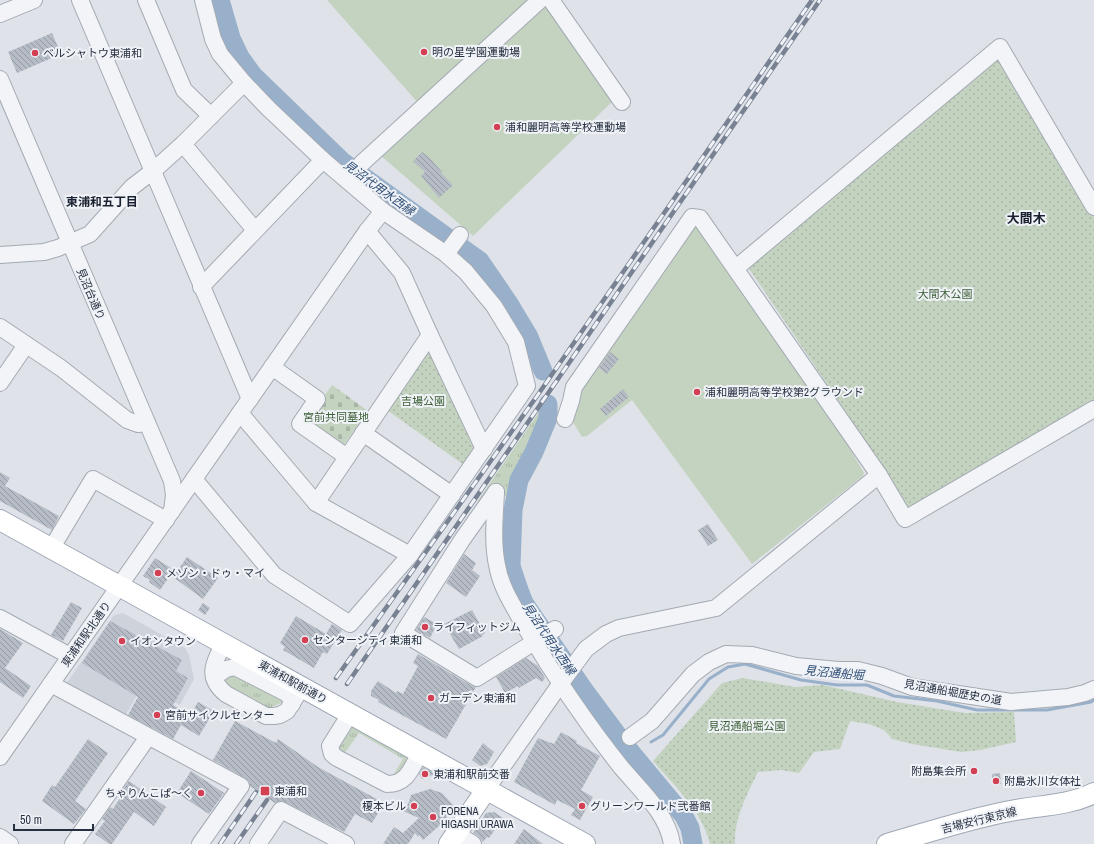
<svg xmlns="http://www.w3.org/2000/svg" width="1094" height="844" font-family="'Archivo Narrow','Noto Sans JP',sans-serif">
  <defs>
    <pattern id="grass-tufts" width="24" height="20" patternUnits="userSpaceOnUse"><rect width="24" height="20" fill="#c4d3c0"/><path d="M3 7l-1-3M5 7V3M7 7l1-3M15 17l-1-3M17 17v-4M19 17l1-3" fill="none" stroke="#a8b5a6"/></pattern>
    <pattern id="cemetery-stones" width="16" height="16" patternUnits="userSpaceOnUse"><rect width="16" height="16" fill="#c4d3c0"/><path d="M2 7V4a2 2 0 0 1 4 0v3zM10 15v-3a2 2 0 0 1 4 0v3z" fill="#a8b5a6"/></pattern>
    <pattern id="park-dots" width="8" height="8" patternUnits="userSpaceOnUse"><rect width="8" height="8" fill="#c4d3c0"/><path d="M2 2h.1M6 6h.1" fill="none" stroke="#a8b5a6" stroke-width="1.8" stroke-linecap="round"/></pattern>
    <pattern id="building-back-hatch" width="6" height="6" patternUnits="userSpaceOnUse"><rect width="6" height="6" fill="#b6bcc6"/><path d="M-1 5l2 2M0 0l6 6M5-1l2 2" fill="none" stroke="#9499a2"/></pattern>
  </defs>
  <rect width="100%" height="100%" fill="#dfe3e9"/>
  <polygon fill="#cdd2db" points="123,613 185,648 189,655 194,679 180,705 143,685 125,716 66,684 114,615"/>
  <g fill="url(#grass-tufts)">
    <path d="M539,412C543,425 525,449 519,461C514,472 510,485 507,497L495,487L481,504L477,502Z"/>
    <polygon points="242,672 288,700 267,709 231,688 224,682 226,676"/>
    <polygon points="351,725 413,761 406,773 394,775 395,772 403,759 359,733 344,754 341,755 337,745"/>
  </g>
  <polygon fill="url(#cemetery-stones)" points="332,385 368,411 343,446 307,420"/>
  <g fill="url(#park-dots)">
    <polygon points="999,54 1094,217 1094,401 908,511 879,461 748,267"/>
    <polygon points="425,348 432,350 476,449 464,465 384,408"/>
    <path d="M743,678L795,687L823,685L897,702L965,713L1014,712L1016,742L980,750L961,752L912,744L892,739L884,730L869,724L850,721L840,749L814,752L799,773L781,770L758,772C747,794 734,819 735,844H710C702,810 675,787 653,761L722,683Z"/>
  </g>
  <g fill="#c4d3c0">
    <polygon points="327,0 531,0 419,104"/>
    <polygon points="546,1 614,100 473,236 379,154"/>
    <polygon points="697,223 828,411 864,473 863,476 752,564 632,400 587,436 582,437 570,417 581,384"/>
  </g>
  <g fill="none" stroke-linecap="round" stroke-linejoin="round">
    <polyline stroke="#99b0ca" stroke-width="3" points="651,742 663,735 709,679 728,667 745,664 801,680 837,685 867,685 894,696 937,701 977,710 1047,710 1091,702 1094,700"/>
    <g stroke="#99b0ca" stroke-width="19">
      <polyline points="220,0 231,38 240,57 253,75 343,162 480,261 508,302 529,337 543,371"/>
      <polyline points="548,404 548,418 534,452 519,480 513,510 511,566 519,590 524,603 584,690 625,745 684,816 690,828 693,844"/>
    </g>
  </g>
  <g fill="url(#building-back-hatch)">
    <polygon points="52,33 61,54 17,73 8,52"/>
    <polygon points="422,152 433,161 433,162 442,172 441,173 453,185 439,198 421,176 425,172 413,161"/>
    <polygon points="610,352 619,359 607,374 599,368"/>
    <polygon points="623,389 629,397 606,416 600,409"/>
    <polygon points="0,472 10,478 5,486 59,516 52,530 0,501"/>
    <polygon points="708,524 718,540 708,546 698,530"/>
    <polygon points="464,554 476,563 472,570 480,576 466,597 446,583"/>
    <polygon points="187,557 218,578 203,599 173,577"/>
    <polygon points="155,558 174,570 160,590 149,582 150,580 143,576"/>
    <polygon points="71,602 82,608 63,641 51,635"/>
    <polygon points="203,603 210,608 205,615 198,610"/>
    <polygon points="472,610 485,633 482,635 483,636 459,649 444,624"/>
    <polygon points="296,616 326,634 332,624 342,630 327,654 323,652 314,668 283,650 285,647 280,643"/>
    <polygon points="424,617 437,624 430,638 416,630"/>
    <polygon points="110,621 182,660 176,671 188,678 173,705 190,715 198,702 214,711 199,736 181,725 173,739 128,715 138,697 82,663"/>
    <polygon points="0,629 23,643 5,668 31,686 23,698 0,682"/>
    <polygon points="418,654 472,686 476,687 446,739 378,702 379,700 371,696 371,691 378,681 396,693 397,691 403,694 418,666 413,663"/>
    <polygon points="526,658 538,666 545,678 542,682 536,678 519,688 518,686 505,693 496,677"/>
    <polygon points="235,721 276,743 278,739 318,767 384,803 372,823 355,814 344,832 285,802 281,801 275,803 250,786 249,782 245,778 213,760"/>
    <polygon points="561,732 577,741 576,743 600,756 581,790 593,797 580,820 571,815 575,809 557,800 555,805 514,782 538,738 554,744"/>
    <polygon points="88,739 108,753 75,801 86,809 74,824 42,801 52,785 55,787"/>
    <polygon points="483,743 494,752 487,764 480,766 472,760"/>
    <polygon points="423,767 435,774 422,779 419,774"/>
    <polygon points="191,771 224,793 209,814 177,793"/>
    <polygon points="1000,773 1001,784 993,784 992,774"/>
    <polygon points="129,781 166,807 154,826 134,812 112,844 109,844 95,834 105,821 102,819 110,807 113,809 125,790 123,789"/>
    <polygon points="430,789 442,793 456,808 446,817 447,819 423,840 419,835 418,837 415,833 408,844 383,844 394,827 403,833 419,818 403,811 409,802 411,795"/>
    <polygon points="494,812 503,818 489,838 487,837 483,842 478,836 473,833 486,813"/>
    <polygon points="524,829 543,844 514,844"/>
  </g>
  <g fill="none" stroke-linecap="round" stroke-linejoin="round">
    <g stroke="#a4aab3" stroke-width="18">
      <g id="minor">
        <polyline points="80,0 250,399"/>
        <polyline points="146,0 184,90 211,116"/>
        <polyline points="551,0 622,102"/>
        <polyline points="0,14 34,0"/>
        <polyline points="0,79 172,481 174,495 172,511"/>
        <polyline points="183,144 255,230"/>
        <polyline points="361,164 540,0"/>
        <polyline points="367,231 402,273 430,335 484,449"/>
        <polyline points="446,254 460,235"/>
        <polyline points="0,255 44,252 58,248 90,234 132,187 153,171 183,144 244,83"/>
        <polyline points="736,268 1000,47 1094,207"/>
        <polyline points="201,287 323,160"/>
        <polyline points="0,327 61,368 127,420 138,424 147,423"/>
        <polyline points="272,367 317,399 300,424 347,457"/>
        <polyline points="0,383 26,345"/>
        <polyline points="240,413 316,503 410,555"/>
        <polyline points="565,419 571,401 574,387 692,217 700,218 879,475 905,519 1094,409"/>
        <polyline points="363,433 452,495"/>
        <polyline points="194,479 274,575 350,624 410,555 527,386 516,342 494,306 466,272 446,254 383,211 323,160 269,109 244,83 220,54 213,39 203,0"/>
        <path d="M496,492C495,516 492,541 497,565C501,588 513,605 524,625C553,674 586,723 621,767C641,791 667,813 672,844"/>
        <polyline points="496,492 462,540 403,633 477,678 555,629"/>
        <polyline points="316,503 430,335"/>
        <polyline points="51,549 93,479 166,520"/>
        <polyline points="0,618 70,656"/>
        <path d="M224,643C213,663 206,678 226,694L266,716H274L280,715L287,711L302,687"/>
        <polyline points="214,677 226,669 235,667 286,693 291,698 292,704"/>
        <polyline points="51,684 241,786 200,844"/>
        <path d="M350,714L330,746L332,754L337,758L387,784C407,784 411,769 420,753"/>
        <polyline points="630,737 652,721 693,674 709,662 726,654 752,655 796,666 838,670 858,670 882,676 912,687 1011,702 1068,697 1085,693 1094,689"/>
        <polyline points="0,757 367,231 383,211"/>
        <polyline points="486,790 561,683 586,649 606,634 619,628 716,608 879,475"/>
        <polyline points="456,833 473,844"/>
        <polyline points="0,837 10,844"/>
        <polyline points="73,844 148,737"/>
        <polyline points="258,844 281,810 346,844"/>
      </g>
    </g>
    <g stroke="#9ea7b5" stroke-width="22">
      <g id="major">
        <polyline points="0,520 585,844"/>
        <polyline points="449,844 486,790"/>
        <path d="M887,844C926,833 965,820 1005,812C1035,805 1066,807 1094,793"/>
      </g>
    </g>
    <use href="#minor" stroke="#f2f4f7" stroke-width="16"/>
    <use href="#major" stroke="#fff" stroke-width="20"/>
    <g stroke="#788293" stroke-width="4.5">
      <g id="rail">
        <polyline points="336,678 537,396 812,0"/>
        <polyline points="347,684 820,0"/>
        <polyline points="220,844 256,792"/>
        <polyline points="236,844 267,800"/>
      </g>
    </g>
    <use href="#rail" stroke="#eff2f6" stroke-width="3" stroke-dasharray="9" stroke-linecap="butt"/>
  </g>
  <g fill="#d33f53" stroke="#eff2f6" stroke-width="1.5">
    <circle cx="424" cy="52" r="4"/>
    <circle cx="35" cy="53" r="4"/>
    <circle cx="497" cy="127" r="4"/>
    <circle cx="697" cy="392" r="4"/>
    <circle cx="158" cy="573" r="4"/>
    <circle cx="425" cy="627" r="4"/>
    <circle cx="305" cy="640" r="4"/>
    <circle cx="122" cy="641" r="4"/>
    <circle cx="431" cy="698" r="4"/>
    <circle cx="157" cy="715" r="4"/>
    <circle cx="974" cy="771" r="4"/>
    <circle cx="425" cy="774" r="4"/>
    <circle cx="996" cy="781" r="4"/>
    <rect x="260" y="786" width="10" height="10" rx="2"/>
    <circle cx="201" cy="793" r="4"/>
    <circle cx="414" cy="806" r="4"/>
    <circle cx="582" cy="806" r="4"/>
    <circle cx="433" cy="817" r="4"/>
  </g>
  <g text-anchor="middle" dominant-baseline="central" stroke-width="4" stroke-linejoin="round" paint-order="stroke">
    <g font-size="11" fill="#273041" stroke="#eff2f6" text-anchor="start">
      <text x="432" y="52">明の星学園運動場</text>
      <text x="43" y="53">ベルシャトウ東浦和</text>
      <text x="505" y="127">浦和麗明高等学校運動場</text>
      <text x="705" y="392">浦和麗明高等学校第2グラウンド</text>
      <text x="166" y="573">メゾン・ドゥ・マイ</text>
      <text x="433" y="627">ライフィットジム</text>
      <text x="313" y="640">センターシティ東浦和</text>
      <text x="130" y="641">イオンタウン</text>
      <text x="439" y="698">ガーデン東浦和</text>
      <text x="165" y="715">宮前サイクルセンター</text>
      <text x="966" y="771" text-anchor="end">附島集会所</text>
      <text x="433" y="774">東浦和駅前交番</text>
      <text x="1004" y="781">附島氷川女体社</text>
      <text x="274" y="791">東浦和</text>
      <text x="193" y="793" text-anchor="end">ちゃりんこぱ～く</text>
      <text x="406" y="806" text-anchor="end">榎本ビル</text>
      <text x="590" y="806">グリーンワールド弐番館</text>
      <text x="441" y="811">FORENA<tspan x="441" dy="13">HIGASHI URAWA</tspan></text>
    </g>
    <g font-size="11" fill="#273041" stroke="#eff2f6">
      <text transform="translate(91 294) rotate(67)">見沼台通り</text>
      <text transform="translate(86 634) rotate(-55)">東浦和駅北通り</text>
      <text transform="translate(293 682) rotate(29)">東浦和駅前通り</text>
      <text transform="translate(953 692) rotate(10)">見沼通船堀歴史の道</text>
      <text transform="translate(979 820) rotate(-14)">吉場安行東京線</text>
    </g>
    <g font-size="11" fill="#3b5d34" stroke="#eff2f6">
      <text x="945" y="294">大間木公園</text>
      <text x="423" y="401">吉場公園</text>
      <text x="336" y="417">宮前共同墓地</text>
      <text x="747" y="726">見沼通船堀公園</text>
    </g>
    <g font-size="12" font-style="italic" fill="#304e76" stroke="#eff2f6">
      <text transform="translate(379 188) rotate(36)">見沼代用水西縁</text>
      <text transform="translate(549 639) rotate(56)">見沼代用水西縁</text>
      <text transform="translate(834 673) rotate(5)">見沼通船堀</text>
    </g>
    <g font-size="12" font-weight="bold" fill="#1a2131" stroke="#eff2f6">
      <text x="102" y="202">東浦和五丁目</text>
    </g>
    <g font-size="13" font-weight="bold" fill="#1a2131" stroke="#eff2f6">
      <text x="1026" y="218">大間木</text>
    </g>
  </g>
  <path d="M14 824v6h79v-6" fill="none" stroke="#273041" stroke-width="2"/>
  <text x="20" y="824" font-size="12" fill="#273041" stroke="#eff2f6" stroke-width="3" paint-order="stroke">50 m</text>
</svg>
